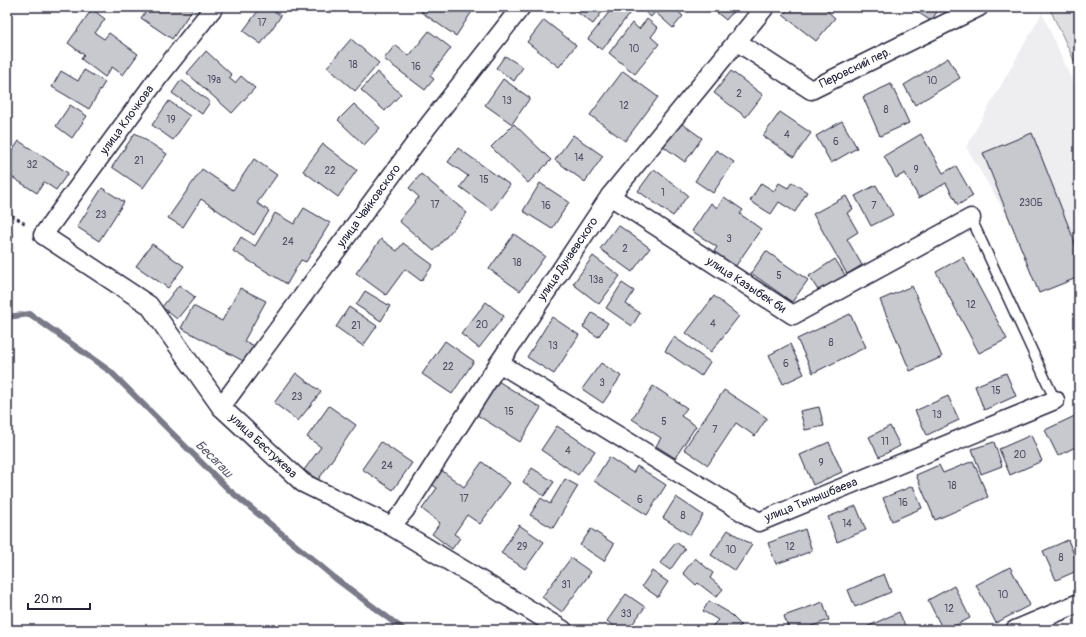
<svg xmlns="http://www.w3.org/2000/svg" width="1086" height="637" font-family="Pangolin,sans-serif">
  <rect width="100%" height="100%" fill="#fff"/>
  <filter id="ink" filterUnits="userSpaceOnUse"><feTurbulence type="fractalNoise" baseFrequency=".025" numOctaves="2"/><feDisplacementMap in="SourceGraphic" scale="8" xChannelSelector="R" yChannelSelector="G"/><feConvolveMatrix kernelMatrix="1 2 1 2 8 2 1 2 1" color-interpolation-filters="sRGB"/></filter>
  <g filter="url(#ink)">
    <polygon fill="#eeeef1" points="1042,13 1079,96 1079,271 1048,285 966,147"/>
    <polygon fill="#dfdfe2" stroke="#80808e" points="1049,7 1079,7 1079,71"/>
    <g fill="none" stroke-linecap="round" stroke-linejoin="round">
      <polyline stroke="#7a7a88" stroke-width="6" points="7,317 30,314 111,372 228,489 335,578 404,630"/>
    </g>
    <g fill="#c8c8cf" stroke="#22223b">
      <polygon points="149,7 194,7 172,39 141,18"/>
      <polygon points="261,7 269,7 281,16 261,44 243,31"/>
      <polygon points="424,7 475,7 456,36 421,12"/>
      <polygon points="570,7 606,7 593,24"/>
      <polygon points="613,7 629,7 632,10 602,50 588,39"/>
      <polygon points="639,7 673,7 683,16 673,28 655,12 651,17"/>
      <polygon points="710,7 737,7 726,20"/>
      <polygon points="790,7 823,7 835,18 816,41 783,15"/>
      <polygon points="910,7 940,7 931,21"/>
      <polygon points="92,9 105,19 95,33 104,39 109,33 138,54 123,75 112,67 105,77 81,59 84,55 68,43"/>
      <polygon points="647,19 658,28 651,37 659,44 635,74 609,53 632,23 639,29"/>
      <polygon points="544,20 576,45 559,67 527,42"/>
      <polygon points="429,31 451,48 430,76 434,79 425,90 384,59 395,45 409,56"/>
      <polygon points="351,39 379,63 355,91 327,67"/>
      <polygon points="206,51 232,75 229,78 235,83 241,76 255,88 232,113 187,73"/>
      <polygon points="505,56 523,67 514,81 496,68"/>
      <polygon points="948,58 960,78 915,105 904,85"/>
      <polygon points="84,70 105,82 89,109 52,87 61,71 78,81"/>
      <polygon points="623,71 658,97 625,141 590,115"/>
      <polygon points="731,71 763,95 746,117 714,93"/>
      <polygon points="377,72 401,94 385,111 361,90"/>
      <polygon points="503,79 530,98 512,124 485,105"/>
      <polygon points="181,80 210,102 202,114 172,93"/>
      <polygon points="891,84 909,123 880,136 863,97"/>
      <polygon points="169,101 190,116 173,140 152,125"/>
      <polygon points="354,104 380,128 364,145 338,120"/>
      <polygon points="70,105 87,116 72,138 56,126"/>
      <polygon points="780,112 811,133 794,157 763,136"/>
      <polygon points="677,120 702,138 685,162 660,144"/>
      <polygon points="842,121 857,148 831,163 816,136"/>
      <polygon points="514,124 551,160 528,183 491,147"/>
      <polygon points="135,133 167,154 143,188 112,167"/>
      <polygon points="1032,133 1079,253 1079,277 1039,293 983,153"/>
      <polygon points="921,134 943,173 956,166 973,196 958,205 946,183 919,198 905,173 896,178 884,156"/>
      <polygon points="573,135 603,156 585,182 555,160"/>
      <polygon points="19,141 68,173 56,190 44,182 37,193 7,174 7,157 8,157"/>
      <polygon points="323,144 357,170 338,197 303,171"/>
      <polygon points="458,148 510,185 492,210 460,187 468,176 448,162"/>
      <polygon points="716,150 734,162 713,193 695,181"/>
      <polygon points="254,159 277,175 257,203 269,211 254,235 201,199 183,227 168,218 202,169 233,190"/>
      <polygon points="654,169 688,195 673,216 638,191"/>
      <polygon points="421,174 467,213 434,251 399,221 419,197 409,188"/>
      <polygon points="792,182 807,192 795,212 779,202 771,214 750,201 761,183 774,191 779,183 788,188"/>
      <polygon points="540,183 569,202 552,229 523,211"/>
      <polygon points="876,185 893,215 871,226 855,196"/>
      <polygon points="102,188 124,202 99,241 77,227"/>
      <polygon points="846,196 853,209 847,213 858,232 847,239 862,265 847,274 813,214"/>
      <polygon points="724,197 743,210 740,214 761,229 735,267 713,253 717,247 692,231 711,203 717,208"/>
      <polygon points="304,208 330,223 306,262 301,260 287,284 233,251 241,237 255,246 275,213 294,224"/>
      <polygon points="618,225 650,248 632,272 600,249"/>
      <polygon points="7,231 14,235 7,247"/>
      <polygon points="514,234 545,256 520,291 489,269"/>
      <polygon points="381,239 397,251 403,243 433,265 421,281 405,269 386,295 356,273"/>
      <polygon points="152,244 184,266 168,288 136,266"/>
      <polygon points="766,251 808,280 792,302 751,273"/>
      <polygon points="593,256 620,276 599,304 573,284"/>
      <polygon points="963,257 1007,339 979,353 936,272"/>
      <polygon points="835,259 847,278 821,295 809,276"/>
      <polygon points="622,283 634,291 626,304 640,313 632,326 606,308"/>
      <polygon points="179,285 195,297 177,319 162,307"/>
      <polygon points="912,286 942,357 910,371 880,300"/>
      <polygon points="240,288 266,301 244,341 255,346 247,363 181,328 193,306 222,321"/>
      <polygon points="365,291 390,306 381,321 356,305"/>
      <polygon points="714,296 739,316 711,352 686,333"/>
      <polygon points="486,302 504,316 479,348 461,334"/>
      <polygon points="349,307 377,326 363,346 336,327"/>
      <polygon points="592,313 608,323 598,337 583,327"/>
      <polygon points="850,314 866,347 813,373 797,339"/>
      <polygon points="552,317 579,335 554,374 527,357"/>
      <polygon points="674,337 710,362 701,376 665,351"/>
      <polygon points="445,341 474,361 452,394 422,374"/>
      <polygon points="790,344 804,374 783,384 769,355"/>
      <polygon points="601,363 621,376 603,403 582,389"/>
      <polygon points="296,373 321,392 298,421 274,403"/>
      <polygon points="1006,373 1016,396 984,410 975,386"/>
      <polygon points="498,381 541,408 520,442 477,415"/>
      <polygon points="653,386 687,408 681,416 696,426 675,458 656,446 661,438 632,419"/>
      <polygon points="724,390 767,418 755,436 736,423 708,465 684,449"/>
      <polygon points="948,396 959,420 927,435 915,411"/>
      <polygon points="329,406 356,425 318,480 304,470 321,447 307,437"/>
      <polygon points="819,407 824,426 805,430 800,411"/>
      <polygon points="1079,414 1079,445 1058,456 1045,430"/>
      <polygon points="557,426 595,451 578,475 541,450"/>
      <polygon points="890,426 900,446 879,457 869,437"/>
      <polygon points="1031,435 1042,461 1010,475 999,449"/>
      <polygon points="381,442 412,463 393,490 362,469"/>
      <polygon points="829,442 842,472 813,485 800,455"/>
      <polygon points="994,442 1002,466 981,474 972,449"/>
      <polygon points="609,457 633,473 637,466 666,485 647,515 594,481"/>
      <polygon points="973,461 988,497 935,520 916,475 939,465 943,473"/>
      <polygon points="482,462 510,483 480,524 467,515 454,534 460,538 452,549 432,534 440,523 422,509 437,488 431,484 441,470 464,487"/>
      <polygon points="532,468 554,482 544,496 523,482"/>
      <polygon points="565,479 578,486 553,528 530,515 541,498 550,504"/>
      <polygon points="913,486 922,508 892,521 883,498"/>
      <polygon points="676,497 703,515 690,535 663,518"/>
      <polygon points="856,506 866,530 837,542 828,517"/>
      <polygon points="519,525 544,542 525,569 501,553"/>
      <polygon points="591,529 614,544 604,561 580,545"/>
      <polygon points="805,529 812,551 776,564 768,543"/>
      <polygon points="728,530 752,545 735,571 711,555"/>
      <polygon points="1068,540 1079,566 1079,570 1056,580 1043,551"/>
      <polygon points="676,542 685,549 670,570 660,563"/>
      <polygon points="571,558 591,572 562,612 542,597"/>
      <polygon points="695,558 713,573 710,578 723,589 716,597 698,583 696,585 683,573"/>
      <polygon points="1010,567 1030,605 996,623 976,585"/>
      <polygon points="652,571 668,582 658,597 642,586"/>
      <polygon points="884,574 891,592 855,607 848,590"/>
      <polygon points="954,586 970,618 947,630 943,630 928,600"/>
      <polygon points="626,594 645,607 628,630 619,630 607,621"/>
      <polygon points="709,601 728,612 741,625 736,630 708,630 718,620 703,611"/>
      <polygon points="823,602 829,620 801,630 789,630 784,616"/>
      <polygon points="899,612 907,630 860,630"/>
    </g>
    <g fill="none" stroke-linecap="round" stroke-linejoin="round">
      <g stroke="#22223b" stroke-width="12">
        <polyline id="lane" points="971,218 1055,400"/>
      </g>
      <g stroke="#22223b" stroke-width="21">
        <g id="street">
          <polyline points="214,7 157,79 43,235 149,305 221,407 303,483 391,526 563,630"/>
          <polyline points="736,41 811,90 979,7"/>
          <polyline points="610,196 793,315 971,218"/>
          <polyline points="499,363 759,522 1055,400"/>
          <polyline points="221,407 428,126 521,7"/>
          <polyline points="391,526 405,510 499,363 610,196 765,7"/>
          <polyline points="1015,630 1079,603"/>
        </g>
      </g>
      <polyline stroke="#22223b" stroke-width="2.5" stroke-dasharray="3 3" stroke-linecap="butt" points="7,212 27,225"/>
      <use href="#lane" stroke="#fff" stroke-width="9"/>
      <use href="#street" stroke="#fff" stroke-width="18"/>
    </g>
  </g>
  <g text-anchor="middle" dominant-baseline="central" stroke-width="3.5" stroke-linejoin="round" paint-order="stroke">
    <g font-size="10" fill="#4c4c60">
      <text x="262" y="23">17</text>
      <text x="634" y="49">10</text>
      <text x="353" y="65">18</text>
      <text x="416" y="67">16</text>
      <text x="214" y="80">19а</text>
      <text x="932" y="81">10</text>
      <text x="739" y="94">2</text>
      <text x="507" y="101">13</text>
      <text x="624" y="106">12</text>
      <text x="886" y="110">8</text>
      <text x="171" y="120">19</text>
      <text x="787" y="135">4</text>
      <text x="836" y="142">6</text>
      <text x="579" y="158">14</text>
      <text x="139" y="161">21</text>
      <text x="32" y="165">32</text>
      <text x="916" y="170">9</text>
      <text x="330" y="171">22</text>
      <text x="484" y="180">15</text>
      <text x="663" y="193">1</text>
      <text x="1031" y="203">230Б</text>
      <text x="435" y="205">17</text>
      <text x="546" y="206">16</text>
      <text x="874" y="206">7</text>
      <text x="101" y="215">23</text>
      <text x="729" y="239">3</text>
      <text x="288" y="242">24</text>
      <text x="625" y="249">2</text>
      <text x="517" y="263">18</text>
      <text x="779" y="276">5</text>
      <text x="596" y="280">13а</text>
      <text x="971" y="305">12</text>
      <text x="713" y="324">4</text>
      <text x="482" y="325">20</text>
      <text x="356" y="326">21</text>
      <text x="831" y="343">8</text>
      <text x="553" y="346">13</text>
      <text x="786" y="364">6</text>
      <text x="448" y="367">22</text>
      <text x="602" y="383">3</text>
      <text x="996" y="391">15</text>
      <text x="297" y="397">23</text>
      <text x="509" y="412">15</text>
      <text x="937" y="415">13</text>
      <text x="664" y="422">5</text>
      <text x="715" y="430">7</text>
      <text x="885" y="442">11</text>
      <text x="568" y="451">4</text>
      <text x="1020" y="455">20</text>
      <text x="821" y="463">9</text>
      <text x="387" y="466">24</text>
      <text x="952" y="486">18</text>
      <text x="464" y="499">17</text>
      <text x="640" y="500">6</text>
      <text x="903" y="503">16</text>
      <text x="683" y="516">8</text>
      <text x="847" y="524">14</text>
      <text x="522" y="547">29</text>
      <text x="790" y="547">12</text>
      <text x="731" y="550">10</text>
      <text x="1061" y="558">8</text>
      <text x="566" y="585">31</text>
      <text x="1003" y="595">10</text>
      <text x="949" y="609">12</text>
      <text x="626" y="614">33</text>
    </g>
    <g font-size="12" fill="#22223b" stroke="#fff">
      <text transform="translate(855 68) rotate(-26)">Перовский пер.</text>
      <text transform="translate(127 120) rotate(-54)">улица Клочкова</text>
      <text transform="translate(369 206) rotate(-54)">улица Чайковского</text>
      <text transform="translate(568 259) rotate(-56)">улица Дунаевского</text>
      <text transform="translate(746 285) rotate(33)">улица Казыбек би</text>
      <text transform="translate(263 446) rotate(43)">улица Бестужева</text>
      <text transform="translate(811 500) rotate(-22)">улица Тынышбаева</text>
    </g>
    <g font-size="13" font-style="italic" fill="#5c5c6f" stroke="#fff">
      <text transform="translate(214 459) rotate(45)">Бесагаш</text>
    </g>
  </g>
  <rect width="1086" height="637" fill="none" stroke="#fff" stroke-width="24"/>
  <rect x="12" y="12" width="1062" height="613" fill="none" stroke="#22223b" stroke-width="1.5" filter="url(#ink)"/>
  <path d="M28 603v6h62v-6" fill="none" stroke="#22223b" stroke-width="2"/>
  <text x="34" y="603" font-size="12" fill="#22223b" stroke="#ffffff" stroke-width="3" paint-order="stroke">20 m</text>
</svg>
